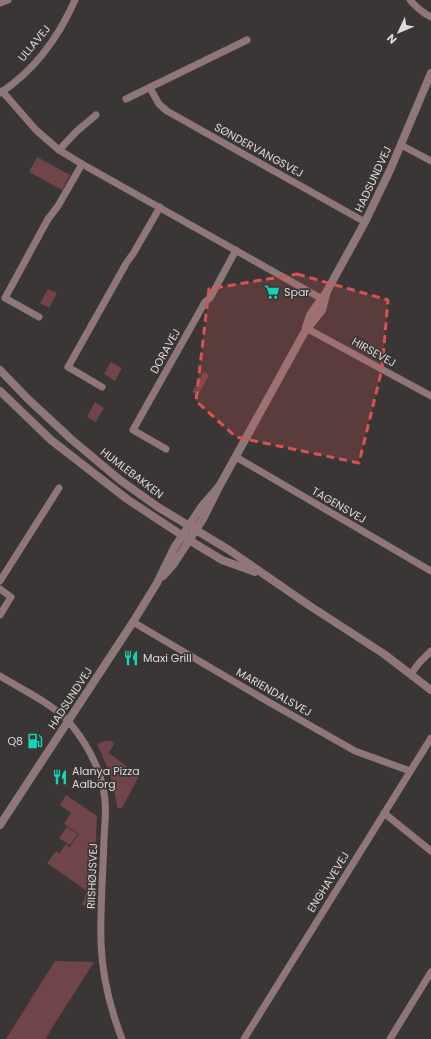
<svg xmlns="http://www.w3.org/2000/svg" width="431" height="1039" font-family="Poppins,sans-serif">
  <rect width="100%" height="100%" fill="#3b3636"/>
  <g fill="#704549">
    <polygon points="37,157 70,175 62,190 29,172"/>
    <polygon points="48,289 57,293 49,308 40,303"/>
    <polygon points="111,362 122,368 115,381 104,374"/>
    <polygon points="204,372 209,375 198,395 192,392"/>
    <polygon points="95,402 104,408 96,422 87,417"/>
    <path d="M104,741H111L114,744L109,753L139,776L122,808H117C115,785 107,765 97,744Z"/>
    <polygon points="66,795 97,816 93,906 82,905 87,891 47,863 56,851 59,854 66,844 70,847 79,834 64,824 71,813 60,805"/>
    <polygon points="67,827 78,834 70,845 59,838"/>
    <polygon points="55,961 94,962 45,1039 6,1039"/>
  </g>
  <g fill="none" stroke-linecap="round" stroke-linejoin="round">
    <g stroke="#8f7779" stroke-width="7">
      <path d="M410,0C416,7 423,13 431,17"/>
      <polyline points="0,3 8,0"/>
      <polyline points="150,88 159,104 167,111 365,222"/>
      <polyline points="2,91 36,130 59,150 82,164 324,300"/>
      <path d="M0,93C34,71 59,36 75,0"/>
      <polyline points="126,99 247,40"/>
      <polyline points="401,145 431,161"/>
      <polyline points="59,150 77,131 96,115"/>
      <polyline points="39,317 5,298 48,219 58,206 82,164"/>
      <polyline points="306,328 431,396"/>
      <polyline points="102,387 68,367 127,262 133,254 160,207"/>
      <polyline points="166,449 133,430 205,302 210,298 236,250"/>
      <polyline points="236,457 431,571"/>
      <polyline points="0,581 59,488"/>
      <polyline points="0,589 11,597 0,615"/>
      <polyline points="133,622 267,701 355,751 410,771"/>
      <polyline points="411,674 419,663 431,651"/>
      <path d="M0,676C21,689 51,703 68,721C84,739 98,764 103,787C107,804 105,821 104,839C103,873 100,907 101,942C102,975 110,1008 122,1039"/>
      <polyline points="384,813 431,851"/>
      <polyline points="244,1039 431,738"/>
      <polyline points="390,1039 431,972"/>
    </g>
    <g stroke="#8f7779" stroke-width="8">
      <polyline points="306,327 310,315 327,291 365,222 391,168 431,73"/>
      <polyline points="0,370 28,399 71,439 120,480 158,507 229,550 310,606 384,654 431,690"/>
      <polyline points="0,391 51,440 127,499 189,540 222,560 255,572"/>
      <polyline points="163,576 173,565 203,519 220,485 304,333 322,310 327,291"/>
      <polyline points="0,825 133,622 157,583 174,548 202,506 220,485"/>
    </g>
  </g>
  <path fill="#d85454" fill-opacity="0.2" stroke="#d85454" stroke-width="3" stroke-dasharray="8 5" stroke-linejoin="round" d="M297,274L388,300L382,369L359,463L236,437L196,401L209,289Z"/>
  <defs>
    <g id="supermarket-bare" transform="scale(1.2)"><path d="M-6-5.5h2.5l.6 2H6L4.5 2H-2.5L-4.4-4H-6ZM-1.5 3.2a1.3 1.3 0 1 0 .1 0ZM3 3.2a1.3 1.3 0 1 0 .1 0Z" fill="#11d5b4" stroke="#3b3636" stroke-width="2.5" paint-order="stroke"/></g>
    <g id="restaurant-bare" transform="scale(1.2)"><path d="M-5-6h1v4h1v-4h1v4h1v-4h1v5L-1.5 .5V6h-2V.5L-5-1ZM5-6V6H3V1.5H1.5Q1.5-4 5-6Z" fill="#11d5b4" stroke="#3b3636" stroke-width="2.5" paint-order="stroke"/></g>
    <g id="fuel-bare" transform="scale(1.2)"><path d="M-5.5-6h7V0h2V4h1.3V-2.5L3-4.5l.8-.8L6-3V5H2.5V1h-1V6h-7ZM-4.2-4.7v3.2H.2V-4.7Z" fill="#11d5b4" stroke="#3b3636" stroke-width="2.5" paint-order="stroke"/></g>
  </defs>
  <g fill-rule="evenodd">
    <use href="#supermarket-bare" x="272" y="292"/>
    <use href="#restaurant-bare" x="131" y="658"/>
    <use href="#fuel-bare" x="35" y="741"/>
    <use href="#restaurant-bare" x="60" y="777"/>
  </g>
  <g text-anchor="middle" dominant-baseline="central" stroke-width="3.5" stroke-linejoin="round" paint-order="stroke">
    <g font-size="11" fill="#dedada" stroke="#3b3636">
      <text transform="translate(34 43) rotate(-50)">ULLAVEJ</text>
      <text transform="translate(259 150) rotate(29)">SØNDERVANGSVEJ</text>
      <text transform="translate(373 179) rotate(-65)">HADSUNDVEJ</text>
      <text transform="translate(165 351) rotate(-61)">DORAVEJ</text>
      <text transform="translate(374 352) rotate(29)">HIRSEVEJ</text>
      <text transform="translate(132 473) rotate(37)">HUMLEBAKKEN</text>
      <text transform="translate(339 505) rotate(30)">TAGENSVEJ</text>
      <text transform="translate(274 692) rotate(30)">MARIENDALSVEJ</text>
      <text transform="translate(70 698) rotate(-57)">HADSUNDVEJ</text>
      <text transform="translate(92 876) rotate(-88)">RIISHØJSVEJ</text>
      <text transform="translate(328 882) rotate(-58)">ENGHAVEVEJ</text>
    </g>
    <g font-size="11" fill="#dedada" stroke="#3b3636" text-anchor="start">
      <text x="284" y="292">Spar</text>
      <text x="143" y="658">Maxi Grill</text>
      <text x="23" y="741" text-anchor="end">Q8</text>
      <text x="72" y="771">Alanya Pizza<tspan x="72" dy="13">Aalborg</tspan></text>
    </g>
  </g>
  <g transform="translate(399 32) rotate(226)" stroke="#3b3636" stroke-width="3" paint-order="stroke">
  <path d="M0-3L7 15L0 10L-7 15Z" fill="#dedada"/>
  <text y="-6" font-size="11" font-weight="bold" text-anchor="middle" fill="#dedada">N</text>
  </g>
</svg>
